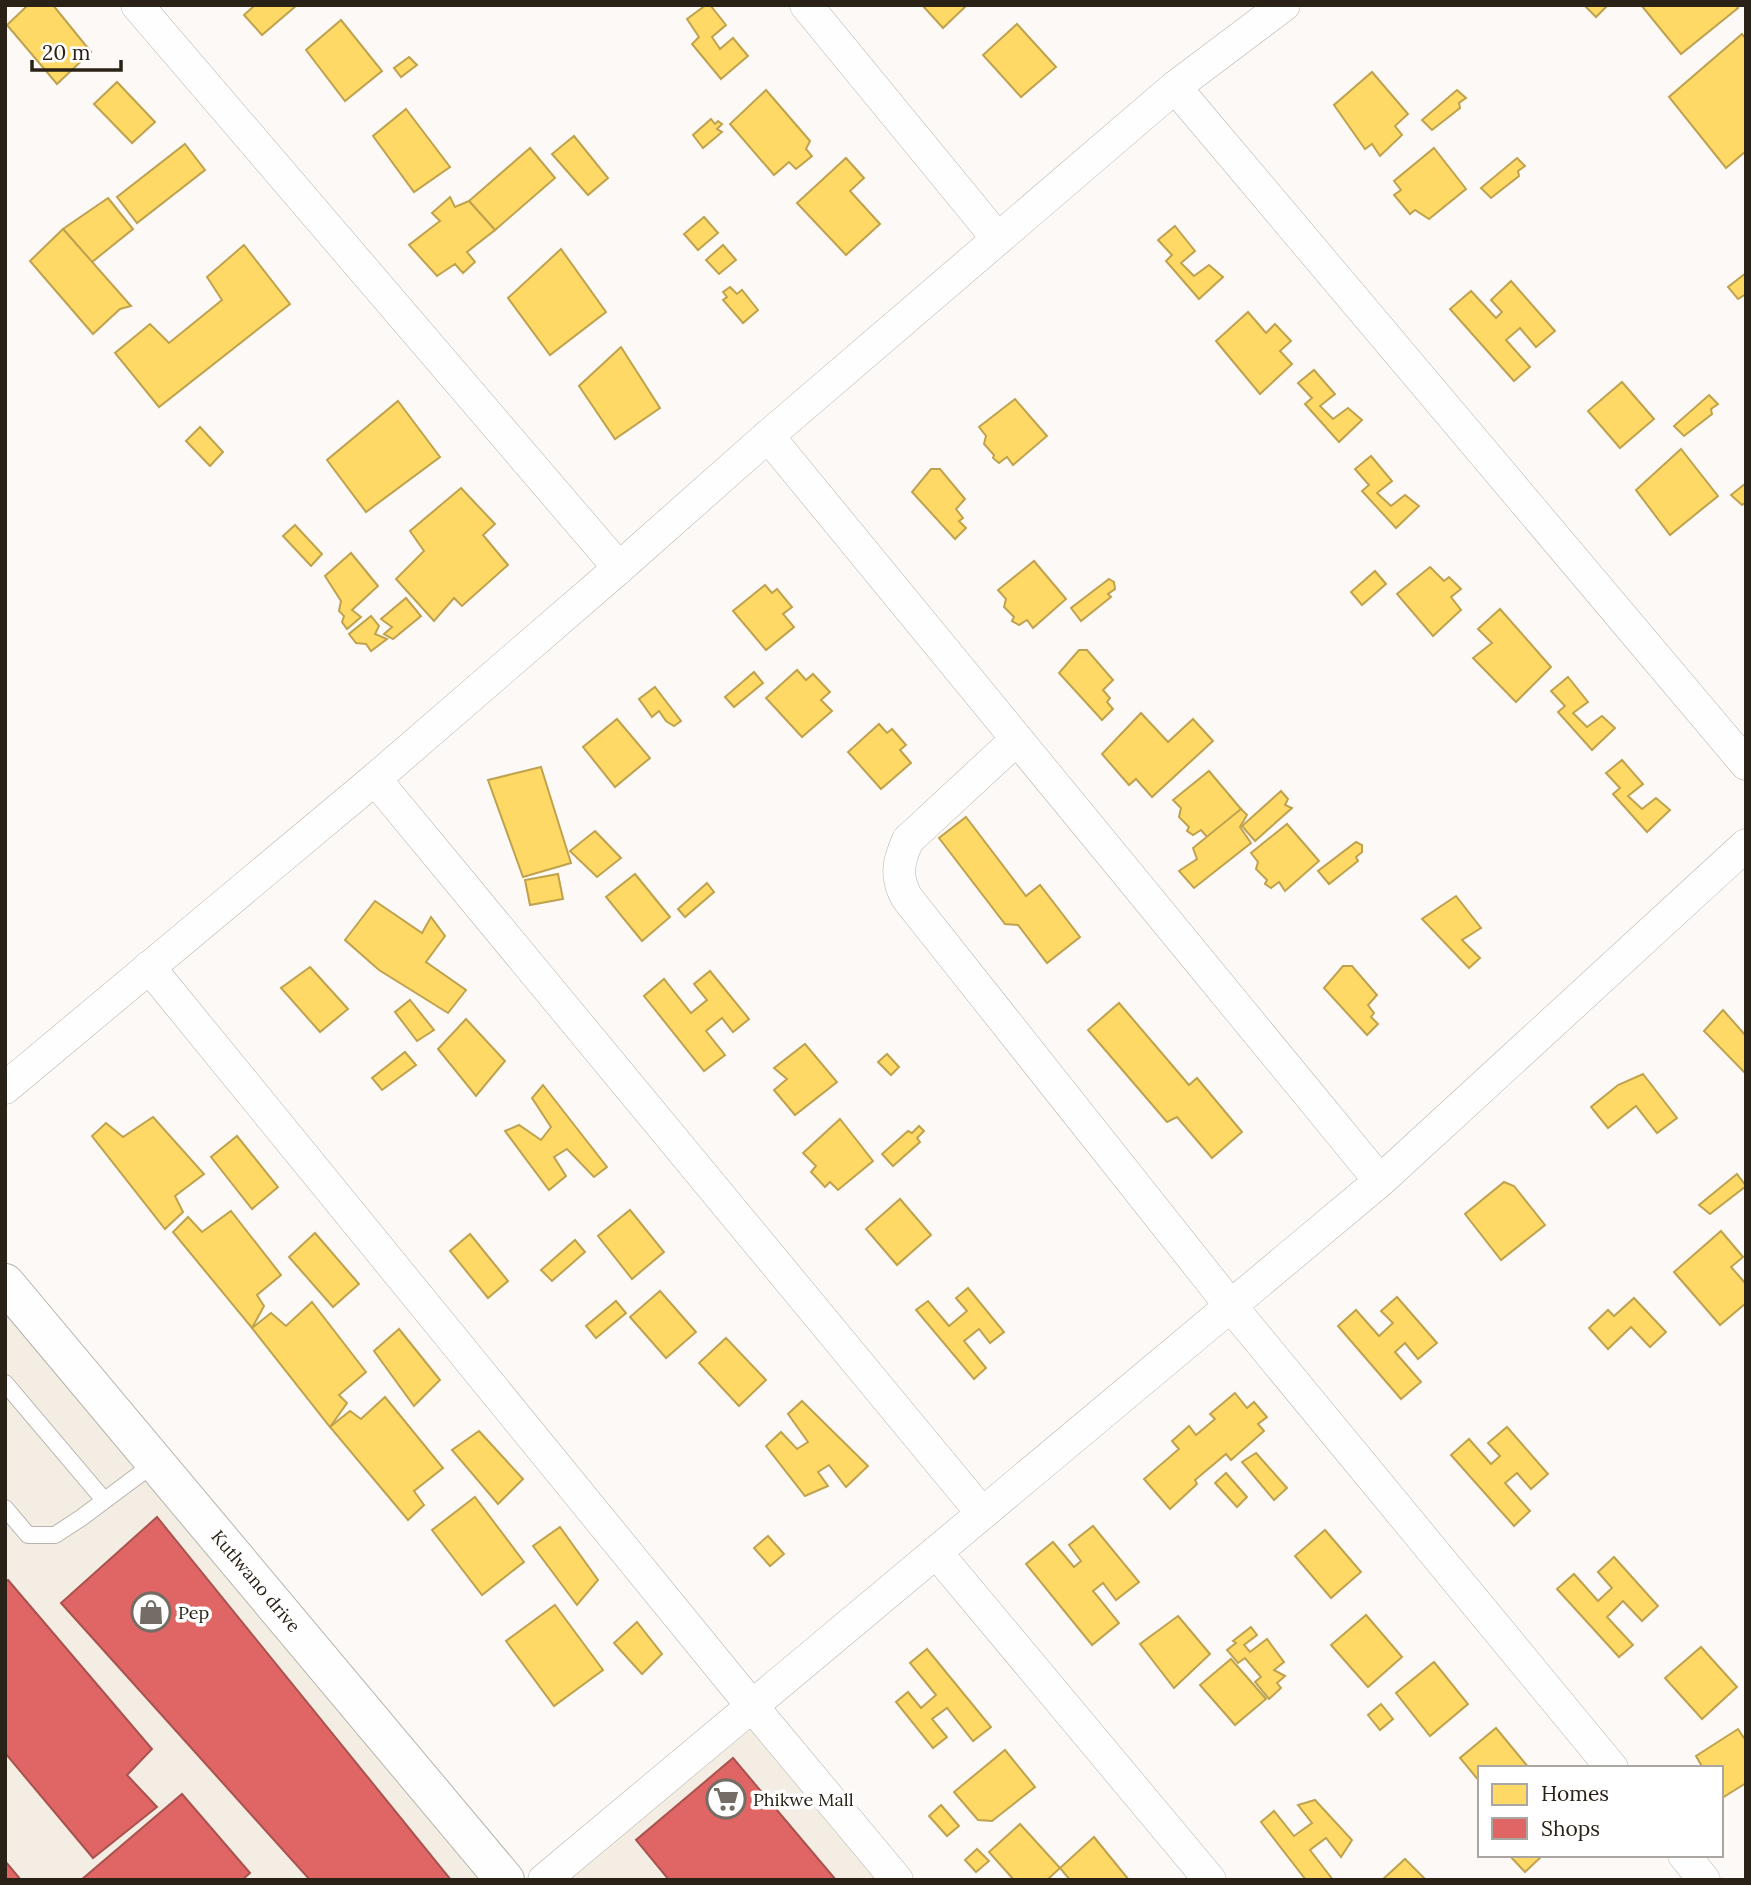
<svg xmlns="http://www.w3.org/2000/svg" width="1751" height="1885" font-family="Lora,serif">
  <rect width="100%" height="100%" fill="#fcf9f6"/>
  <g fill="#f3ede3">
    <polygon points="5,1281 505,1880 5,1880"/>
    <polygon points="752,1706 897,1880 544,1880"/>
  </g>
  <g fill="#ffd966" stroke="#bfa24e" stroke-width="2">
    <polygon points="28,5 53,5 91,52 57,84 7,25"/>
    <polygon points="255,5 297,5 262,35 244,15"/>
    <polygon points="706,5 710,5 726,25 712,37 720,49 733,38 748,56 721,79 692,44 699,37 687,19"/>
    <polygon points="922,5 967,5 943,28"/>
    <polygon points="1588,5 1608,5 1596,17 1586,7"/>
    <polygon points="1641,5 1736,5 1738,8 1681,54"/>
    <polygon points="341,20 382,71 345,101 306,50"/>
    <polygon points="1017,24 1056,67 1021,97 983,55"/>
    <polygon points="1742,34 1746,39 1746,151 1726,168 1669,97"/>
    <polygon points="409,57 417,65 401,77 394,68"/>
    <polygon points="1372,72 1408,114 1395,126 1402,135 1380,156 1372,144 1365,149 1334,105"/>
    <polygon points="117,82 155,122 132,143 94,104"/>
    <polygon points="766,90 810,141 806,149 812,156 796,169 789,162 774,175 730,124"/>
    <polygon points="1457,90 1466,98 1459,103 1460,108 1432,130 1422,120"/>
    <polygon points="406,109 450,167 414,192 373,136"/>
    <polygon points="711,119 715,124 718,121 722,124 717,129 722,132 703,148 693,135"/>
    <polygon points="574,136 608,178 588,195 552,154"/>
    <polygon points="185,144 205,170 137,223 117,197"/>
    <polygon points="530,148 555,178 495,230 469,201"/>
    <polygon points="1434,148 1466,189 1429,219 1415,210 1410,214 1394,195 1401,190 1394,181"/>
    <polygon points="846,158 864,178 850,191 880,224 846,255 797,203"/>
    <polygon points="1517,158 1525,166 1518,171 1519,176 1491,198 1481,188"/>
    <polygon points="450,197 455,207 469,201 495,230 467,252 475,262 463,273 455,264 437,276 409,245 440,221 432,213"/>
    <polygon points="108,198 133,229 92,262 63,229"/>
    <polygon points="704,217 718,233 698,250 684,234"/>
    <polygon points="1175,226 1195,251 1181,263 1194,276 1209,265 1223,277 1199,299 1166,261 1172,255 1158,240"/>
    <polygon points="63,229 131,306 120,309 93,334 30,261"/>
    <polygon points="244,245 290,304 159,407 115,353 150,324 169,343 222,300 207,277"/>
    <polygon points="723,245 736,260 719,274 706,260"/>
    <polygon points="561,249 606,312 550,355 508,298"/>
    <polygon points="1746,273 1746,294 1738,299 1728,287"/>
    <polygon points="1511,281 1555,331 1536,347 1520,328 1506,340 1530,367 1514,381 1450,309 1471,291 1496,318 1502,312 1491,300"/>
    <polygon points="730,287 737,294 742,290 758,310 743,323 723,300 727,297 723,292"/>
    <polygon points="1248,312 1266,333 1275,324 1291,341 1280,351 1292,364 1260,394 1216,341"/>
    <polygon points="621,347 660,408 615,439 579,386"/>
    <polygon points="1314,370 1335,394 1320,406 1333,419 1348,408 1362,420 1339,442 1305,404 1312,398 1298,383"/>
    <polygon points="1622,382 1654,419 1620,448 1588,411"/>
    <polygon points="1709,395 1718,404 1711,409 1712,414 1684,436 1674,426"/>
    <polygon points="1015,399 1047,436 1013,465 1007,457 999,463 993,458 994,455 984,444 986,436 979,427"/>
    <polygon points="398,401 440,457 366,512 327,460"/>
    <polygon points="200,427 223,452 210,466 186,441"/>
    <polygon points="1681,449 1718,496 1670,535 1636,490"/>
    <polygon points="1371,456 1392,481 1377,493 1391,506 1405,495 1419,506 1396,528 1362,491 1369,485 1355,469"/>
    <polygon points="931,469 940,469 965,499 956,509 963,518 959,521 966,528 955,539 912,492"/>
    <polygon points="1746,483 1746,502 1742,505 1731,495"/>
    <polygon points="461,488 495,524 483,535 508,565 462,606 454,598 434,621 396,579 424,551 410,531"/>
    <polygon points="295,525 322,554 311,566 283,536"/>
    <polygon points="351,553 378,586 352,610 361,617 347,629 342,622 344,616 339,611 341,601 325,576"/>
    <polygon points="1034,561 1066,599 1033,628 1027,620 1019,625 1012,621 1014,617 1004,607 1006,599 998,590"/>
    <polygon points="1430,567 1444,581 1449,577 1461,589 1451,597 1461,610 1433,636 1397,594"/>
    <polygon points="1375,571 1386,584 1362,605 1351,592"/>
    <polygon points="1109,579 1114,582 1115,589 1108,594 1111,597 1081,621 1071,608"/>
    <polygon points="765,585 772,593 777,589 792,607 783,614 794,627 766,650 733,611"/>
    <polygon points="406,598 421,616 393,639 384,634 392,627 381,619"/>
    <polygon points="1500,609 1551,667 1516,702 1473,658 1492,643 1478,629"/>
    <polygon points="371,616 379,626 375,634 387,639 371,651 366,644 356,643 349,634"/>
    <polygon points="1079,650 1087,650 1113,680 1103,690 1110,698 1107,702 1113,709 1102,720 1059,673"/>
    <polygon points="797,670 806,680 813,674 830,692 821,700 832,711 802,737 766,698"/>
    <polygon points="754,672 763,683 734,707 725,697"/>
    <polygon points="1568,677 1588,702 1573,713 1587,727 1602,716 1615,728 1592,750 1558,712 1565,706 1551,691"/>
    <polygon points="655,687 681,721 674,726 666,721 659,711 652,717 639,699"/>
    <polygon points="1141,713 1168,742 1193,719 1213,741 1152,797 1136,779 1129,785 1102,754"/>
    <polygon points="617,719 650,758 615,787 583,747"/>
    <polygon points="879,724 887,733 892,729 906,745 900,750 911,763 881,789 848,752"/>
    <polygon points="1622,760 1643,784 1628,796 1642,809 1656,798 1670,810 1647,832 1613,794 1620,788 1606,773"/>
    <polygon points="541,767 571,863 523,877 488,780"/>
    <polygon points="1209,771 1241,809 1208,838 1201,830 1193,835 1187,831 1189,827 1179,817 1181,808 1173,800"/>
    <polygon points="1281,791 1288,799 1285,805 1292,808 1255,841 1242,826"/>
    <polygon points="1241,809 1247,815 1240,827 1251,843 1194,888 1179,871 1197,859 1193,848"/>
    <polygon points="966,817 1026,896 1040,885 1080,937 1047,963 1018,925 1005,924 939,838"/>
    <polygon points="1287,824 1319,861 1285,891 1279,882 1271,888 1265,884 1267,880 1256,869 1258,862 1251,853"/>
    <polygon points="595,831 621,858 597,877 570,851"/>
    <polygon points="1356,842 1362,845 1362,852 1356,857 1358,861 1329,884 1318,871"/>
    <polygon points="558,874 563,899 530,905 525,880"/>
    <polygon points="635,874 670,917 642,941 606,897"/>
    <polygon points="707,883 714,892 685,917 678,909"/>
    <polygon points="1456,896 1481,928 1462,940 1480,958 1469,968 1422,919"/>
    <polygon points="375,901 422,933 431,917 445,936 426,962 466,990 448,1013 379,970 345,940"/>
    <polygon points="1343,966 1352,966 1377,995 1368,1005 1374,1013 1371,1017 1378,1024 1367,1035 1324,988"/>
    <polygon points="310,967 348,1009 320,1032 281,988"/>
    <polygon points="710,971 749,1019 733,1032 722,1018 706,1031 725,1055 704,1071 644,996 664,979 691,1013 707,1000 694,984"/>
    <polygon points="410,1000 434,1030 417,1041 395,1012"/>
    <polygon points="1119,1003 1189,1085 1197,1078 1242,1132 1212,1158 1177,1117 1167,1122 1088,1030"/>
    <polygon points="1723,1010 1746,1036 1746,1069 1744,1072 1704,1031"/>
    <polygon points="466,1019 505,1061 476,1096 438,1049"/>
    <polygon points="805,1044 837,1082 795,1115 774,1090 787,1079 774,1068"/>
    <polygon points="405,1052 416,1065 382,1090 372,1078"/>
    <polygon points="887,1054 899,1067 891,1075 878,1062"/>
    <polygon points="1643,1074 1677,1118 1657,1133 1636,1106 1608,1128 1591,1107 1618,1085"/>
    <polygon points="543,1085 607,1167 594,1177 567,1149 554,1157 566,1176 549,1190 505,1131 519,1125 541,1140 551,1127 532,1098"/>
    <polygon points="153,1117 204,1174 175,1196 183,1212 165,1229 92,1136 106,1123 123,1137"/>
    <polygon points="840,1119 873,1161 838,1190 830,1182 825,1187 811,1172 816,1166 803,1153"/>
    <polygon points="919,1126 924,1131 917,1138 920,1142 893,1166 882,1154 908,1131 912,1133"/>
    <polygon points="237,1136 278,1187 252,1209 211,1157"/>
    <polygon points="1737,1174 1746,1186 1710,1214 1699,1205"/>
    <polygon points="1504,1182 1514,1186 1545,1225 1501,1260 1465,1214"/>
    <polygon points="900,1199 931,1235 897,1265 866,1229"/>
    <polygon points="630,1210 664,1252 632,1279 598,1236"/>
    <polygon points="231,1211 281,1275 257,1295 264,1306 252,1328 173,1232 188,1217 202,1232"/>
    <polygon points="1721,1231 1743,1257 1731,1267 1746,1284 1746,1303 1720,1325 1674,1272"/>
    <polygon points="315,1233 359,1284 333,1307 289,1257"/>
    <polygon points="470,1234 508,1281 488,1298 450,1251"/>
    <polygon points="575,1240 585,1252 552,1281 541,1270"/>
    <polygon points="968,1288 1004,1332 990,1343 979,1329 964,1341 986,1368 974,1379 916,1310 928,1301 949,1326 967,1311 956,1298"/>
    <polygon points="660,1291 696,1332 666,1358 630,1317"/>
    <polygon points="1397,1297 1437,1343 1418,1359 1405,1343 1395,1352 1421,1382 1401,1399 1338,1326 1356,1310 1379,1336 1393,1323 1381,1311"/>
    <polygon points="1634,1298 1666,1332 1650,1347 1631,1327 1608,1349 1589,1328 1608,1310 1614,1316"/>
    <polygon points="616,1301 626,1313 596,1338 586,1326"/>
    <polygon points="312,1302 366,1372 339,1395 347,1403 330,1427 252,1328 271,1313 286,1326"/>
    <polygon points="399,1329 440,1380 414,1406 374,1351"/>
    <polygon points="726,1338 766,1380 739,1406 699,1363"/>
    <polygon points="1235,1393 1247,1408 1254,1402 1267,1417 1258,1424 1264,1431 1231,1460 1226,1454 1195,1480 1197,1484 1170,1509 1144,1479 1179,1449 1172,1441 1189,1426 1196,1435 1215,1419 1210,1414"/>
    <polygon points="385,1397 443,1468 414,1491 424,1505 408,1520 330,1427 350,1411 361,1419"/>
    <polygon points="802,1401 868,1466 846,1487 829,1465 818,1472 828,1486 805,1496 766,1446 781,1432 797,1449 808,1442 788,1414"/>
    <polygon points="1507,1427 1548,1474 1531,1489 1517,1473 1505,1483 1530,1511 1514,1526 1451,1455 1469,1439 1491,1464 1500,1456 1488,1443"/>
    <polygon points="479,1431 523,1479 498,1504 452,1450"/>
    <polygon points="1256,1453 1287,1488 1274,1500 1242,1462"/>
    <polygon points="1226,1473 1247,1497 1237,1507 1215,1483"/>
    <polygon points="475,1497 524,1562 482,1595 432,1530"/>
    <polygon points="1093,1526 1139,1582 1116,1600 1103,1583 1093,1591 1119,1623 1092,1645 1026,1564 1053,1542 1074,1567 1081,1561 1069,1545"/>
    <polygon points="560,1527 598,1580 577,1605 533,1546"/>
    <polygon points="1325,1530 1361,1572 1331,1598 1295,1556"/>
    <polygon points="768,1536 784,1554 770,1566 754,1548"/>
    <polygon points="1614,1557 1658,1606 1642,1621 1623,1601 1607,1617 1633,1645 1619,1657 1557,1589 1574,1574 1598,1601 1612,1588 1598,1572"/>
    <polygon points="555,1605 603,1670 554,1706 506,1641"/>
    <polygon points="1366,1615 1402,1657 1368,1687 1331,1645"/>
    <polygon points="1178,1616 1210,1654 1174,1688 1140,1644"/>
    <polygon points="637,1622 662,1654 642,1674 614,1643"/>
    <polygon points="1251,1627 1257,1635 1244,1645 1250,1652 1267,1639 1284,1662 1274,1670 1285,1676 1277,1683 1281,1688 1269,1699 1255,1682 1261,1677 1245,1658 1238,1663 1227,1650 1236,1643 1233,1641"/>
    <polygon points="1701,1647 1737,1687 1702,1719 1665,1678"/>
    <polygon points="927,1649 991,1727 973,1741 947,1708 932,1719 947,1737 933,1748 896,1702 908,1692 921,1708 936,1695 910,1663"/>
    <polygon points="1231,1659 1266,1699 1235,1725 1200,1685"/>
    <polygon points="1434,1662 1468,1704 1430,1736 1396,1693"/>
    <polygon points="1381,1704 1393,1719 1380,1730 1368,1715"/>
    <polygon points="1496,1728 1529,1768 1480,1768 1480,1782 1460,1758"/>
    <polygon points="1738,1729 1746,1741 1746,1783 1722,1798 1721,1768 1703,1768 1696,1756"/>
    <polygon points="1005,1750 1035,1787 992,1821 978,1820 954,1792"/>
    <polygon points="1315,1800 1352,1840 1341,1857 1326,1838 1310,1850 1333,1880 1306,1880 1261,1822 1274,1811 1294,1836 1312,1823 1298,1805"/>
    <polygon points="941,1805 959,1826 947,1836 929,1816"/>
    <polygon points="1020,1824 1060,1868 1047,1880 1014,1880 989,1852"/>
    <polygon points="1094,1837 1129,1880 1070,1880 1060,1868"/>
    <polygon points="977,1849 989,1861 976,1872 965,1860"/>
    <polygon points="1509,1855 1543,1855 1525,1872"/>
    <polygon points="1405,1859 1426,1880 1382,1880"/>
  </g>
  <g fill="#e06666" stroke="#a9524e" stroke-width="2">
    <polygon points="157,1517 451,1880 310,1880 61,1603"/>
    <polygon points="8,1580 152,1749 127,1775 157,1807 93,1858 5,1753 5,1582"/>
    <polygon points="733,1758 836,1880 669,1880 636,1840"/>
    <polygon points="182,1794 250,1873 242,1880 81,1880"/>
    <polygon points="5,1861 21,1880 5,1880"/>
  </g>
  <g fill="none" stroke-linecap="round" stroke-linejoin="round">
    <g stroke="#b7b3ac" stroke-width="18">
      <g id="service">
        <polyline points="5,1383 104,1500"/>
        <polyline points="5,1508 28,1535 55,1535 81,1518 156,1462"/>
      </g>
    </g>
    <g stroke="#b7b3ac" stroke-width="33">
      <g id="minor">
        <polyline points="137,5 619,568"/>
        <polyline points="806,5 998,239"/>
        <polyline points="1175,87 1746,764"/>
        <polyline points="768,436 1380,1181"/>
        <path d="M1017,739L908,840C898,862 895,877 907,898L1230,1305L1612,1768"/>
        <polyline points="375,779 982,1513"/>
        <polyline points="149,967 752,1706 897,1880"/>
        <polyline points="5,1088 375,779 619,568 768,436 1175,87 1284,5"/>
        <polyline points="936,1552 1210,1880"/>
        <polyline points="1684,1855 1704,1880"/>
        <polyline points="544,1880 1380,1181 1746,845"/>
      </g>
    </g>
    <g stroke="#b7b3ac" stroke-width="40">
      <polyline id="tertiary" points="5,1283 505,1880"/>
    </g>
    <use href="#service" stroke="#fffefe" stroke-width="16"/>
    <use href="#minor" stroke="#fffefe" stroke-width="32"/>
    <use href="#tertiary" stroke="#fffefe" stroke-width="38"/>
  </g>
  <defs>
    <g id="shop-ring" transform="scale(2.0125)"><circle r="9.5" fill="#fff" stroke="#746d65" stroke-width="1.5"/><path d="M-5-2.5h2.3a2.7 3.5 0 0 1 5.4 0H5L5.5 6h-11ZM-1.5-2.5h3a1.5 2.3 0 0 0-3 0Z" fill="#746d65"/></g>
    <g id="supermarket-ring" transform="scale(2.0125)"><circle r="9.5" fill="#fff" stroke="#746d65" stroke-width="1.5"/><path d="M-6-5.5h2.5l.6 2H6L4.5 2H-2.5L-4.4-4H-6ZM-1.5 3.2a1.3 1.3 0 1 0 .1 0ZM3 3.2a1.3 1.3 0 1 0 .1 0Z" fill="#746d65"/></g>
  </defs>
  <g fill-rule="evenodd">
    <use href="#shop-ring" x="151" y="1612"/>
    <use href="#supermarket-ring" x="726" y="1799"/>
  </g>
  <g text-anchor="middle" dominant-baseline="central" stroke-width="7" stroke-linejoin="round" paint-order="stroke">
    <g font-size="18" fill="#2a2217" stroke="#fff">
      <text transform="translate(256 1581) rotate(50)">Kutlwano drive</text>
    </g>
    <g font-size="18" fill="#2a2217" stroke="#fff" text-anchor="start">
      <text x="178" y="1612">Pep</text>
      <text x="753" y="1799">Phikwe Mall</text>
    </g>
  </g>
  <rect width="1751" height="1885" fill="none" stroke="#2a2217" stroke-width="14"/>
  <rect x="1478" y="1766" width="245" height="91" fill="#ffffff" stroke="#aaa7a2" stroke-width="2"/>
  <rect x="1492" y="1784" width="35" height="21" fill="#ffd966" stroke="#aaa7a2" stroke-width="2"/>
  <text x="1541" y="1801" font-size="21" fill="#2a2217">Homes</text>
  <rect x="1492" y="1818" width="35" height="21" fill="#e06666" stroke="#aaa7a2" stroke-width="2"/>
  <text x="1541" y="1836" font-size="21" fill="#2a2217">Shops</text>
  <path d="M32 60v10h89v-10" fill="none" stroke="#2a2217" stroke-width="3.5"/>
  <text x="42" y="60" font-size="21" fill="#2a2217" stroke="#ffffff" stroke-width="5" paint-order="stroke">20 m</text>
</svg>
